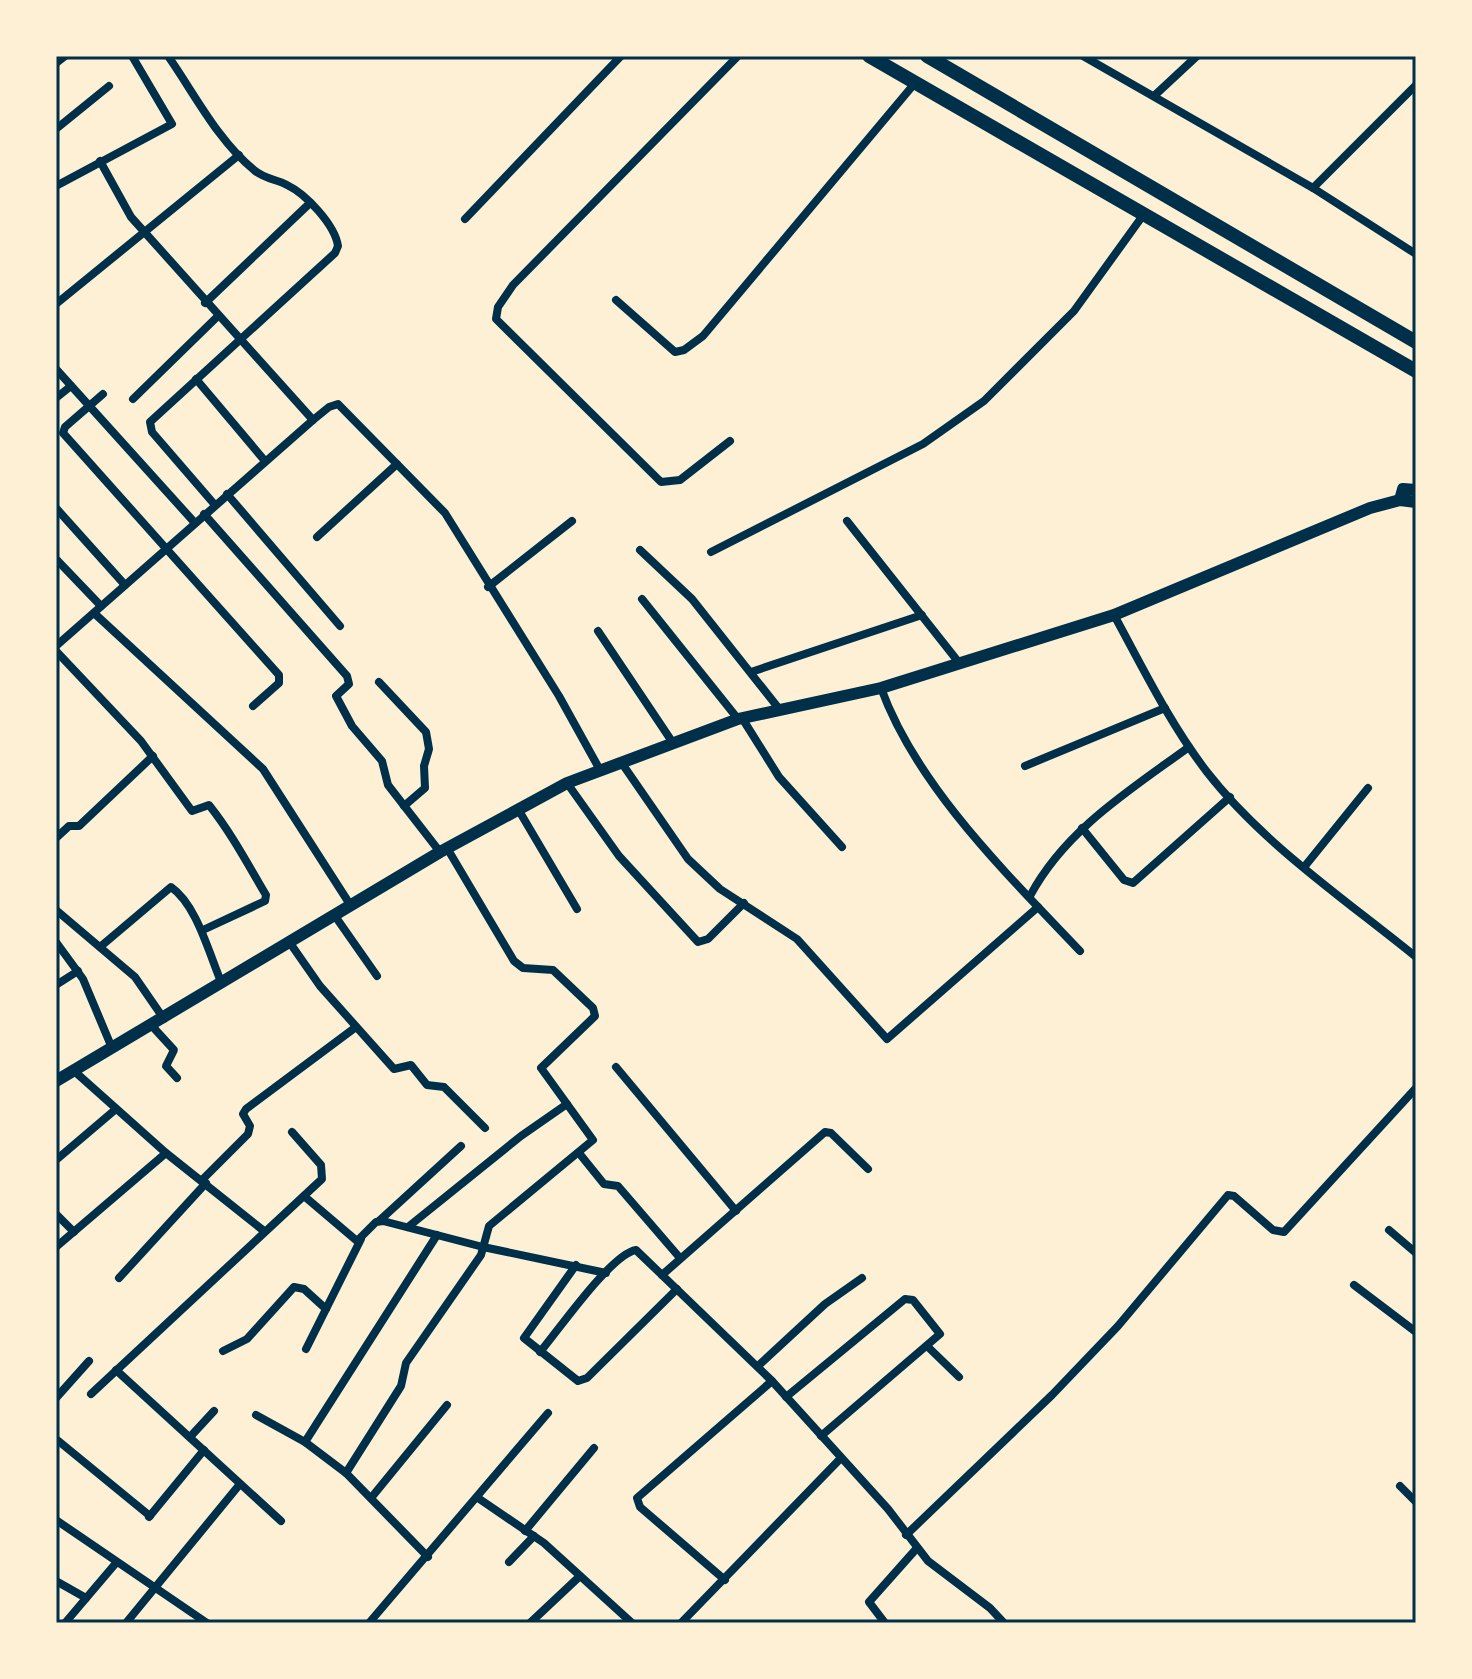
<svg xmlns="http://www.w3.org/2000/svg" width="1472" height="1679" font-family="'Titillium Web',sans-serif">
  <rect width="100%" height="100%" fill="#fdf0d5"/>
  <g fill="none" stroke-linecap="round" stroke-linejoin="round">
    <g stroke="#003049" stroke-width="8">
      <path d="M168,56C194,93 218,141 254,170C264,179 276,179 287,185C306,194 335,225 338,246L335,253L150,422L152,432L215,505"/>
      <polyline points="1083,56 1313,188 1416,254"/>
      <polyline points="56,63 65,56"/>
      <polyline points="1154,96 1197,56"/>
      <polyline points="56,129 109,86"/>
      <polyline points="100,161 131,217 313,420"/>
      <polyline points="56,186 172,124 132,56"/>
      <polyline points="1313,188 1416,85"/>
      <polyline points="465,219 621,56"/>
      <polyline points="616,300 675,352 684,350 703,336 915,83"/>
      <polyline points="205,303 310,203"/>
      <polyline points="56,304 239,155"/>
      <polyline points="56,369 195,523"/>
      <polyline points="196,379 265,461"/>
      <polyline points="103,394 65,427 63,433 279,675 279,683 253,706"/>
      <polyline points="56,398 71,386"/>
      <polyline points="133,399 218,316"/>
      <polyline points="730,441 680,480 661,482 496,319 498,307 513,285 738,56"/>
      <polyline points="227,494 340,626"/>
      <polyline points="56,508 125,585"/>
      <polyline points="204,514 347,676 349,684 336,696 352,726 382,761 388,785 440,852"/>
      <polyline points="847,521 960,664"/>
      <polyline points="317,537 397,464"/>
      <polyline points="640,550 692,599 780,710"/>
      <polyline points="711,552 923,444 984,401 1074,311 1144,214"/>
      <polyline points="56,559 101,606"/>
      <polyline points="488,587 572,521"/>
      <polyline points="642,599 738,719"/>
      <polyline points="94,613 263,769 351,906"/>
      <path d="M1114,615C1143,668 1170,724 1207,772C1263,844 1346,900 1416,957"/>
      <polyline points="598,631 673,743"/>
      <polyline points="56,646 313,420 329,407 338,404 445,513 559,696 600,770"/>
      <path d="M56,651L141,741L192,811L209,805C232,834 247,863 266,895L265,901L203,930"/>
      <polyline points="751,672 922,615"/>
      <polyline points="379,682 426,732 429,749 424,766 425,788 404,806"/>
      <path d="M881,688C917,787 1008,875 1080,951"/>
      <polyline points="742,718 779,777 842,847"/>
      <polyline points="621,762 688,859 720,889 797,939 887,1039 1038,907"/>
      <polyline points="1025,766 1165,708"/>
      <polyline points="567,783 619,856 698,942 708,939 744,903"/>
      <polyline points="518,809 577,909"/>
      <polyline points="1082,828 1124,880 1133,883 1230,797"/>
      <polyline points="56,838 69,826 79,826 153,756"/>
      <polyline points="1305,866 1368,788"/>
      <path d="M1030,896C1065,830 1130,790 1189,747"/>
      <polyline points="56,910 135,977 164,1019"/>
      <polyline points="335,916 377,976"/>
      <polyline points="56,942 83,979 112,1048"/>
      <polyline points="290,943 320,986 394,1069 411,1065 427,1085 444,1087 485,1128"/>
      <path d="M100,947L171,887C197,905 209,954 222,984"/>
      <polyline points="56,985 78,971"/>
      <polyline points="152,1026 174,1050 166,1066 177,1078"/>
      <polyline points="616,1067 736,1211"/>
      <polyline points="73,1070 166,1153 264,1231"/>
      <polyline points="579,1153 604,1184 618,1186 680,1258"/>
      <polyline points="56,1160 116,1109"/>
      <polyline points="202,1180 248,1134 250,1126 243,1114 246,1109 356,1027"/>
      <polyline points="304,1196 357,1241 376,1222 383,1221 483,1247 606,1273"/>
      <polyline points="56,1214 74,1232"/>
      <polyline points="379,1221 461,1146"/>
      <polyline points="408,1227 521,1136 567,1104"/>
      <polyline points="1389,1230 1416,1253"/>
      <polyline points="56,1247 166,1153"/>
      <polyline points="576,1265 524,1338 578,1381 587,1378 677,1289"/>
      <polyline points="662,1275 825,1132 831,1133 868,1169"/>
      <polyline points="119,1278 206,1183"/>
      <polyline points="1354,1285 1416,1332"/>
      <polyline points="927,1346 959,1377"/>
      <polyline points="306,1349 361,1239"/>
      <polyline points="223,1351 247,1339 294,1287 304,1289 326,1309"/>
      <path d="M540,1352C558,1331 611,1254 636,1250L772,1381L888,1509L928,1561L990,1608L1004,1623"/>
      <polyline points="758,1366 825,1304 862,1278"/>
      <polyline points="116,1370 281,1521"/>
      <polyline points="91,1394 322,1179 321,1165 292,1132"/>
      <polyline points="786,1397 905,1299 913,1300 940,1334 821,1436"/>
      <polyline points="56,1398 89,1361"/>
      <polyline points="256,1415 305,1442 346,1473 428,1557"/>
      <polyline points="190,1437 214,1411"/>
      <polyline points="56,1439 150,1516"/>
      <polyline points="305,1442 437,1235"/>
      <polyline points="346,1473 401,1386 406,1363 481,1255 489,1226 593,1140 541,1068 595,1016 593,1008 553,970 523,968 514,961 447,848"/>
      <polyline points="1400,1486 1416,1502"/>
      <polyline points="371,1498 447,1405"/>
      <polyline points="478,1498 544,1543 632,1623"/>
      <polyline points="149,1517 204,1450"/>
      <polyline points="56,1520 207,1623"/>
      <polyline points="525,1531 594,1448"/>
      <polyline points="906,1535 1052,1395 1118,1326 1228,1195 1234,1196 1273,1230 1284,1232 1416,1088"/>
      <polyline points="509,1562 534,1536"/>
      <polyline points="725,1580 640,1507 637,1498 772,1381"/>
      <polyline points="56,1581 86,1598"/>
      <polyline points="65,1623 116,1563"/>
      <polyline points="126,1623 240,1484"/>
      <polyline points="369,1623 548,1413"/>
      <polyline points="530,1623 580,1576"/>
      <polyline points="681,1623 840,1459"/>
      <polyline points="885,1623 869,1602 917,1548"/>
    </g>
    <g stroke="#003049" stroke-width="12">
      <polyline points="1400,500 1403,489 1416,490"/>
      <polyline points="56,1081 440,852 567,783 738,719 881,688 1114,615 1370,508 1400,500 1416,502"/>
    </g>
    <g stroke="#003049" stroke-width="14">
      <polyline points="869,56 1416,371"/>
      <polyline points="927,56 1416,342"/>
    </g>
  </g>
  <rect width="1472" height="1679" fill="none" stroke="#fdf0d5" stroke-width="116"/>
  <rect x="58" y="58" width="1356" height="1563" fill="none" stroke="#003049" stroke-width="3"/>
</svg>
